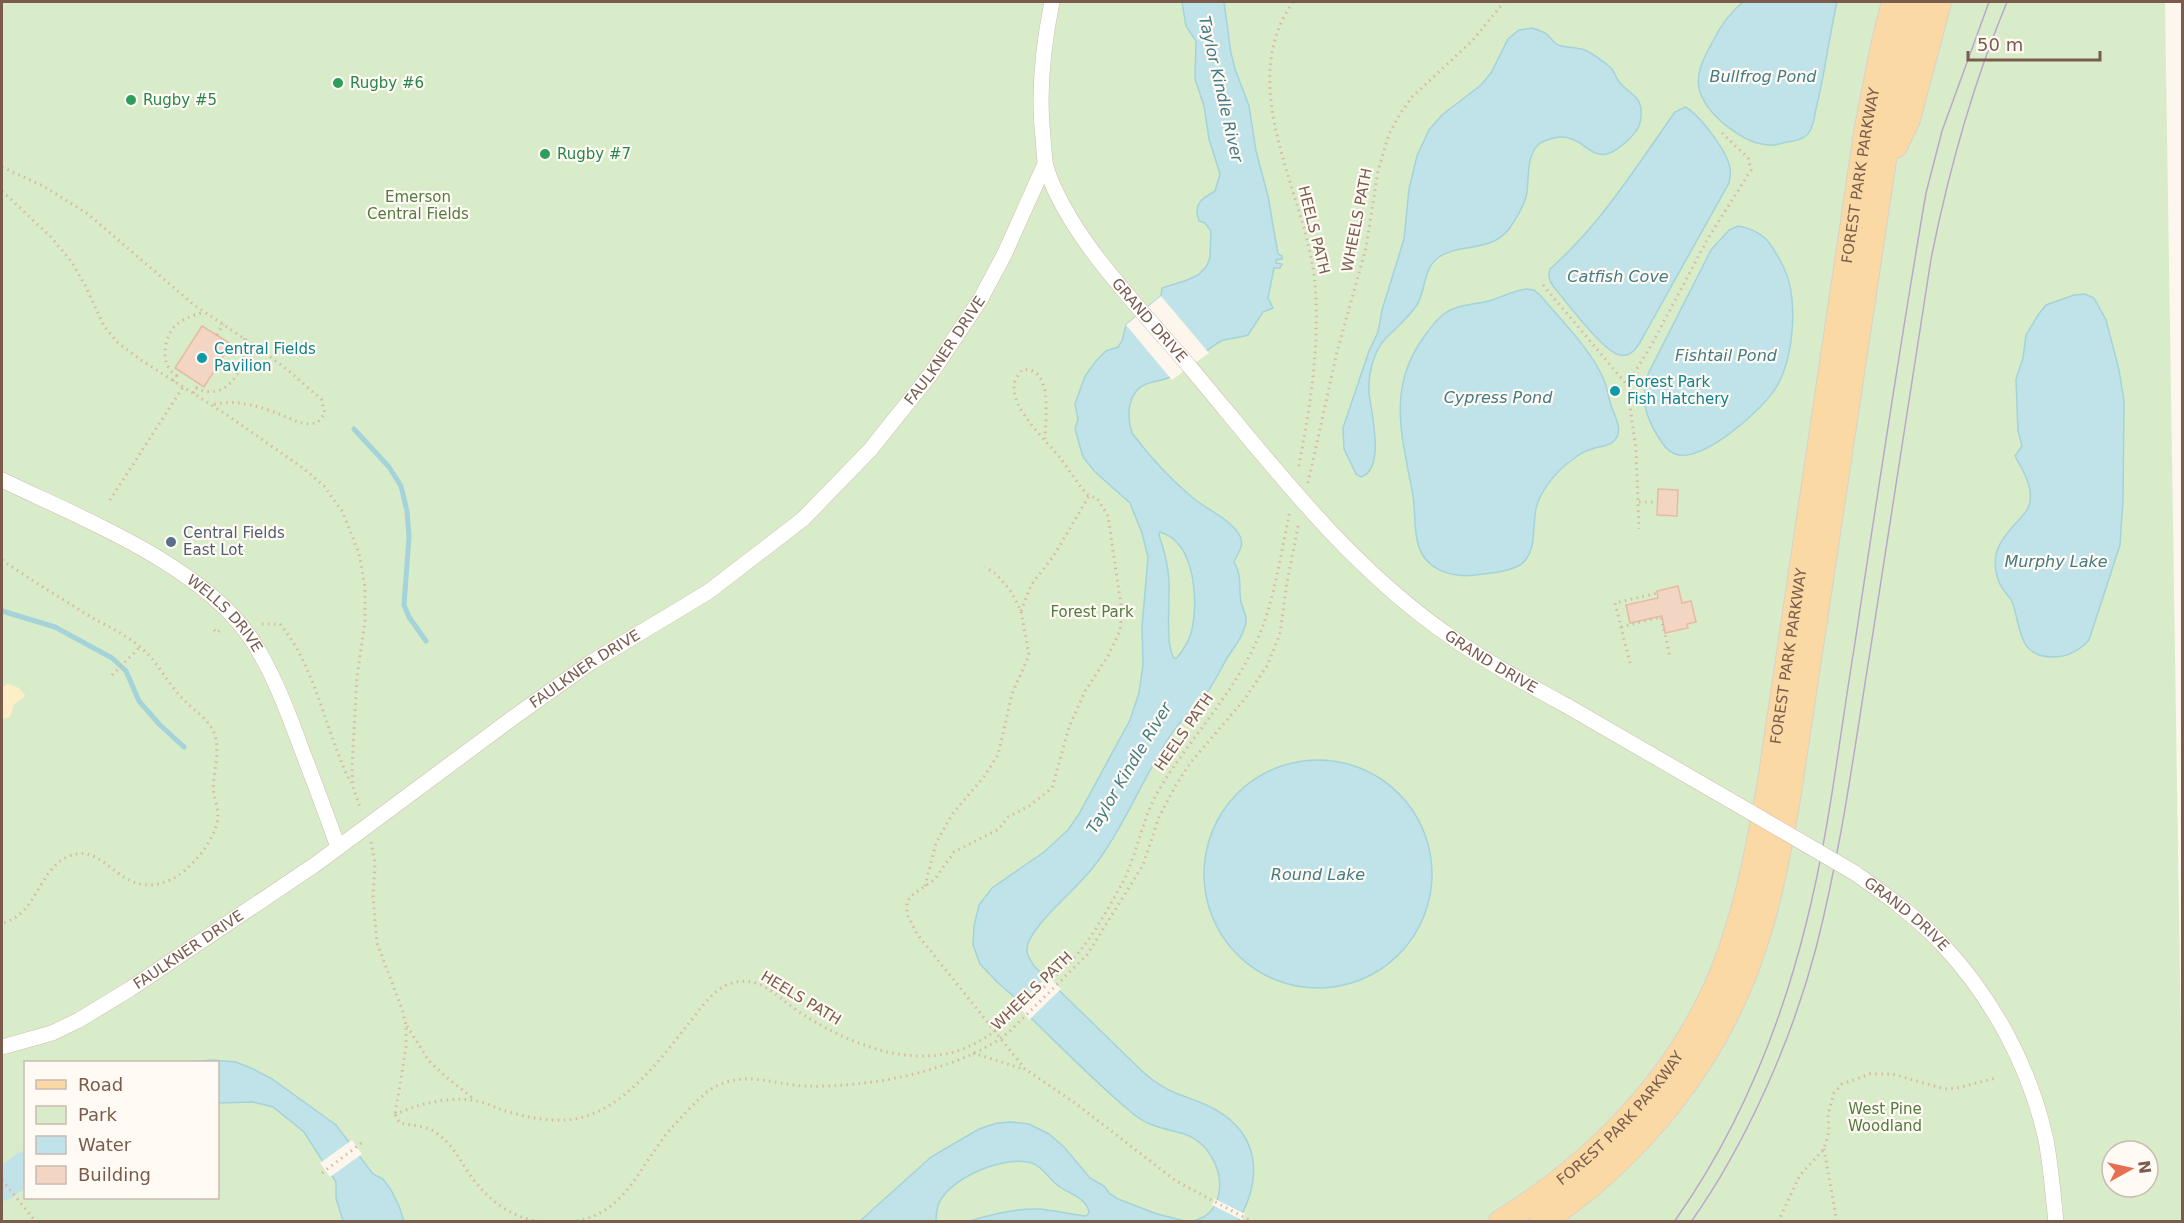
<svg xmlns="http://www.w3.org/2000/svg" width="2184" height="1223" font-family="'DejaVu Sans',sans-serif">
  <rect width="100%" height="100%" fill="#fdf6ec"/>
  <path fill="#d8ecc9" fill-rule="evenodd" d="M2,2H2165L2182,1111V1221H2ZM26,1062H218V1198H26ZM2112,1151H2148V1187H2112Z"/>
  <polygon fill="#fcefc7" points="8,684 19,688 25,695 22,699 14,704 10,717 3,719 2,690 4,686"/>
  <g fill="#bfe3e8" stroke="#a5d3da" stroke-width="1.5" fill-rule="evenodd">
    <path d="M1182,2H1224L1231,53L1235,69L1249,106L1256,151L1268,196L1277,248L1278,254L1282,256V259L1276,260V263L1282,264L1280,268H1274L1268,298L1273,308L1263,312L1248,335C1240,338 1229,338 1221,341C1204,351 1189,366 1172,376C1160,383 1143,380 1135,393C1127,404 1128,421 1132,433C1150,457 1170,479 1193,498C1206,509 1233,521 1240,536C1245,547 1237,553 1234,562C1243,578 1238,586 1241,602C1243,610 1247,615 1246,623C1243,636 1236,645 1229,655C1221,668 1215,682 1206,694C1195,709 1180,720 1170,736C1143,778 1125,825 1095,865C1076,890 1042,915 1029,941C1024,951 1029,958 1034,966L1143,1072C1154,1082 1165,1089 1178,1094C1191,1099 1205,1103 1216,1110C1261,1136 1262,1180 1238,1221H1193C1208,1217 1216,1209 1219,1193C1223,1168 1207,1140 1181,1133C1162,1128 1147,1126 1131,1112C1096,1083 1064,1050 1031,1018L1020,1002L997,982L980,964L973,945L974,926L979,905L992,888L1044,852L1068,830L1079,814L1130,720L1139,693L1143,664L1142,627L1148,557L1142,533L1130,503L1095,472L1083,457L1075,429L1078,419L1075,404L1085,376L1096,361L1106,351L1118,347L1122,341L1126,325L1161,296L1162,288L1187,280L1198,275L1206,267L1210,258L1211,231L1205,223L1199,221C1193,204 1201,199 1215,191L1220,174L1209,139L1204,106L1195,79L1196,41L1186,26ZM1160,532C1196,542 1199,604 1191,633C1189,642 1183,650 1177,658H1174C1165,647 1170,597 1169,580C1168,565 1164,549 1159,535Z"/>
    <path d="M1743,2H1837C1829,37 1825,73 1816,109C1814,117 1814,127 1808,134C1802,140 1795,141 1787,142C1781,143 1775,146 1769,145C1744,144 1708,116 1700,92C1694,74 1705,56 1713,41C1721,25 1729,13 1743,2Z"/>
    <path d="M1532,28C1536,29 1541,31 1545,33C1550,36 1553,43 1558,45C1567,48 1576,47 1585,50C1593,54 1604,62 1611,68C1615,72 1616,79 1620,83C1629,93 1641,97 1641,111C1642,124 1638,130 1629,139C1590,178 1589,130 1554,138C1550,139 1541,141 1538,145C1525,158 1530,181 1526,197C1523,208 1516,219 1509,229C1490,253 1460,243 1439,257C1423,268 1426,290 1417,305C1408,318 1397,327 1386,338C1373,352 1368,374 1369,393C1371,412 1386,469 1361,477L1356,474L1344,449L1343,428L1369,351L1378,332L1382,310L1404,239L1409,189L1417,156L1429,130L1442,115L1481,85L1491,73L1508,39L1519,30Z"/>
    <path d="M1685,107C1700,115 1727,151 1730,168C1731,173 1730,178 1729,183L1639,344C1634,351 1629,357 1620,355C1604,353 1565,300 1553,286C1549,280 1548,276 1550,269C1601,224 1636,167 1675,112Z"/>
    <path d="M1738,226C1765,231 1771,243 1783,266C1799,297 1794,356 1777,386C1765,408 1701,465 1675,454C1666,451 1662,442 1657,435C1644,413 1643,403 1646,378L1711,250L1729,230Z"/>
    <path d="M1526,289L1534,290L1540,295C1559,318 1592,351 1603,378C1608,388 1608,398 1612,408C1616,419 1624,432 1613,442C1607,447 1599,446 1592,449C1584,451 1578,455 1572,460C1559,469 1544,486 1538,502C1530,521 1540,551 1520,565C1508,572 1490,573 1476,575C1452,578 1425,570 1418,544C1413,526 1416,508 1412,490C1401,433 1387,385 1426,334C1431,327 1437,319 1444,314C1456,304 1477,305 1492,300C1503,296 1514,291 1526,289Z"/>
    <path d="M2085,294L2094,298L2106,320L2119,370L2124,401L2123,500L2120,545L2089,640C2079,651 2068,657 2053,657C2018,657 2021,628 2013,604C2011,597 2006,595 2003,589C1996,580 1994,565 1996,554C1998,545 2004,537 2010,530C2015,523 2024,516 2028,508C2036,490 2023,471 2015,456L2022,446L2018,431L2016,379L2023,358L2026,335L2038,315L2046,305L2074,295Z"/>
    <circle cx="1318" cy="874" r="114"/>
    <polygon points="213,1060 236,1062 253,1069 272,1079 336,1125 373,1174 383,1179 391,1190 399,1206 404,1221 343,1221 336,1198 336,1182 304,1132 273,1107 253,1102 218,1103 218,1062 189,1062"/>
    <path d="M1011,1122L1029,1124L1049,1134L1064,1147L1090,1178L1104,1186L1110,1194L1118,1199L1157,1214L1185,1221H970C992,1214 1016,1208 1039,1209C1055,1210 1071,1215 1086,1216L1089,1213C1088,1199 1070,1194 1060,1187C1049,1180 1044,1167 1032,1163C1005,1155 951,1177 939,1203C937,1208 936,1216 936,1221H860L931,1157L979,1129L997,1123Z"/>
    <polygon points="25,1155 25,1179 14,1186 2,1171 2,1167"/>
  </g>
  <g fill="#fdf6ec">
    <polygon points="1161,296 1209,353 1172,380 1126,325"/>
    <polygon points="1048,976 1061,989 1029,1020 1018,1004"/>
    <polygon points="352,1140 362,1154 330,1177 320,1163"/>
    <polygon points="1215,1199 1245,1214 1242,1220 1212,1205"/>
  </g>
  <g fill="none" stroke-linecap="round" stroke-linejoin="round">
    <g stroke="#a5d3da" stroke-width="5">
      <polyline points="354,429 389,467 401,486 407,511 409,537 404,605 409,617 426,641"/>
      <polyline points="2,611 55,627 112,658 126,671 139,701 159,724 184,747"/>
    </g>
    <polyline stroke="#bfe3e8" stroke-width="32" points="2,1185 26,1167"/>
  </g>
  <g fill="#f3d5c3" stroke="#e6bba3" stroke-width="1.5">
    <polygon points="202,326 231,344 204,387 175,368"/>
    <polygon points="1658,489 1678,490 1677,516 1657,515"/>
    <polygon points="1678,586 1682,603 1691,601 1696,622 1687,624 1688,628 1665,633 1662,616 1630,623 1626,605 1658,598 1657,591"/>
  </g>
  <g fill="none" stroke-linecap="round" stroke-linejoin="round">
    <g stroke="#d1beb0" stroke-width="16">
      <g id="street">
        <path id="s1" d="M1052,2C1043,46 1038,93 1043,138C1044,147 1044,158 1046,167C1068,237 1142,310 1189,366C1270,462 1346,565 1451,637C1488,663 1529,685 1569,707C1630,743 1691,778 1752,813"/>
        <path id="s2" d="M2,480C81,518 199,564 250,637C272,670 286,707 300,745C313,779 326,813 338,847"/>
        <path id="s3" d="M1855,873C1886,895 1917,917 1943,945C1993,999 2030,1067 2046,1140C2051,1167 2053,1194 2056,1222"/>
        <path id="s4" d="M2,1047L52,1033L79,1020L130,989L316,864L514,717L590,663L708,592L803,519L870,450L930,375L980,300L1004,255L1045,164"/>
      </g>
    </g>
    <g stroke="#dad1cd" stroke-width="26">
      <g id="primary">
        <polyline points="1895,146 1908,119 1939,2"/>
        <path id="s5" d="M1501,1222C1603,1159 1690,1067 1730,952C1749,898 1759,843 1769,788L1867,127L1883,46L1894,2"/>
        <path d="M1542,1222C1639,1156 1716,1062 1753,950C1770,901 1779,850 1788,799L1882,173L1898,74L1916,2"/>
      </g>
    </g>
    <g stroke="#d9b8a5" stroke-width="3" stroke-dasharray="1.5 4.5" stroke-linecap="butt">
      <path d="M1293,2C1233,88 1307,194 1315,284C1320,348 1310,408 1298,470"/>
      <path d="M2,167L43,186L88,214L194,305L263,351L290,372L321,399L325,413L318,422C304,427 294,420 282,415C261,407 234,398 212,405"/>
      <polyline points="2,191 50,236 71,261 85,285 104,326 117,342 141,360 227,415 303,468 324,486 342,511 359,553 365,587 365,621 357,677 352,767 353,787 361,810"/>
      <polyline points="1543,285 1627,385 1652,344 1707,240 1751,170 1748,158 1719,130"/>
      <polyline points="217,335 223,324"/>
      <path d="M177,376C159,365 163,337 177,324C185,318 195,315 204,312"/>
      <polyline points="173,381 180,371"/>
      <polyline points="1627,385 1636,449 1639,529"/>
      <path d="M196,388C228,404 249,365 244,337"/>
      <polyline points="193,393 199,384"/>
      <path d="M1045,439C1045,419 1054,366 1022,370C1019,374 1014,380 1014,386C1012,410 1047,441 1061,459C1070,471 1077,484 1089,496"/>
      <polyline points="1308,483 1337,352 1366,248 1378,171 1389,134 1400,114 1412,97 1473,40 1504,2"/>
      <polyline points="110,500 183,387"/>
      <polyline points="1639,502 1657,502"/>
      <path d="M2,560C29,579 58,596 86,614C104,625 124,633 140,647C158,661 167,683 183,699C194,711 211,720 215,736C221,755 211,776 214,795C216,802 218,810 218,817C216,840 190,871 170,880C119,903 106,838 67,857C38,871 36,916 2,923"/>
      <polyline points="1021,611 1031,585 1053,557 1089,496 1097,498 1108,516 1122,612 1120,631 1108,656 1085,691 1069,727 1052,788 1029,806 1008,817 999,829 954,852 935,879 911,896 907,902 907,914 917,934 1025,1069 1075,1103 1176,1181 1253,1222"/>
      <path d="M262,624H280C317,669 325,732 351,783"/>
      <polyline points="1621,627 1661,617 1670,657"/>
      <polyline points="214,630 217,633 221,629"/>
      <polyline points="1630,663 1615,603 1658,593"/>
      <polyline points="112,675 140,647"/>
      <polyline points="371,842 375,863 373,897 377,943 402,1009 406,1025 406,1048 395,1115"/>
      <polyline points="925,886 936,843 953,813 983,778 998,755 1012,694 1029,655 1021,611 1010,590 996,574 985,567"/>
      <polyline points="407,1026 429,1061 444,1075 475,1100"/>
      <polyline points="973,1053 1023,1069"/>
      <path d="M395,1115C418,1103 452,1096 477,1101C486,1103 494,1107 502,1110C526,1117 553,1124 579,1118C624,1108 659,1061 686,1027C698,1012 713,988 732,983C759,975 775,995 795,1009C806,1017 817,1023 828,1029C857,1044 889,1056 921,1056C970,1057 1000,1029 1033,998C1050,981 1069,965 1083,947C1098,927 1112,902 1124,880C1137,852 1142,822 1156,795C1185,744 1227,702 1253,649C1274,607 1280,556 1290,511"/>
      <path d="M395,1115L400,1123C412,1126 425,1125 435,1132C452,1143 459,1159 470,1175C488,1200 511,1218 542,1222"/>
      <polyline points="1824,1149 1837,1222"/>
      <polyline points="322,1173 363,1142"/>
      <polyline points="2,1180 36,1222"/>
      <path d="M571,1222C619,1215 632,1182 657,1147C666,1133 678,1121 689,1109C699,1099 708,1089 721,1084C750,1072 776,1085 806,1086C868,1088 960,1071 1009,1032L1087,955L1143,865L1159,817L1176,785L1191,762L1244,700L1267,666L1280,634L1287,582L1299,522"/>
      <polyline points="1778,1222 1800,1175 1824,1149 1829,1131 1828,1114 1834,1093 1842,1084 1870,1074 1892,1074 1945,1089 1957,1088 1996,1078"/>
    </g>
    <use href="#street" stroke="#fff" stroke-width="15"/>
    <use href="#primary" stroke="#fbd9a5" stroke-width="24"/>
    <g stroke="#b9a8c9" stroke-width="1.5">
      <path d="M1674,1222C1737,1133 1780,1029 1806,924C1829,834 1839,740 1854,649C1877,497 1900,344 1926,193L1942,131L1989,2"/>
      <path d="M1691,1222C1746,1144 1792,1040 1816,948C1841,851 1854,751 1870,652C1890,521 1911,390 1931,259C1949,169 1972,86 2007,2"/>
    </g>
    <g stroke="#d1beb0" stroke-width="16" stroke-linecap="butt">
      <polyline id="street-bridge" points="1752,813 1855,873"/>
    </g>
    <use href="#street-bridge" stroke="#fff" stroke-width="15"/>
  </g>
  <g fill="#2e9e5b" stroke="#fffaf3" stroke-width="2">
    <circle cx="338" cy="83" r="6"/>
    <circle cx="131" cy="100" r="6"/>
    <circle cx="545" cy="154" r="6"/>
  </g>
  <g fill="#0f9aa8" stroke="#fffaf3" stroke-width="2">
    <circle cx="202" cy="358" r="6"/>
    <circle cx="1615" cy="391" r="6"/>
  </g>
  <circle fill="#5c6f8a" stroke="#fffaf3" stroke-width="2" cx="171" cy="542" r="6"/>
  <g text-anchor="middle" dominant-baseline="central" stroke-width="4.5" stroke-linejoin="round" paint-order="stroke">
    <g font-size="15" fill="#27864d" stroke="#fffaf3" text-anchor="start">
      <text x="350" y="83">Rugby #6</text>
      <text x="143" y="100">Rugby #5</text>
      <text x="557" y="154">Rugby #7</text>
    </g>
    <g font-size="15" fill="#7a5c4d" stroke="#fffaf3">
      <text stroke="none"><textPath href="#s5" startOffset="1149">FOREST PARK PARKWAY</textPath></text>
      <text transform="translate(1357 220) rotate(-79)">WHEELS PATH</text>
      <text transform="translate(1314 230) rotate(76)">HEELS PATH</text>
      <text stroke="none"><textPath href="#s1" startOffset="352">GRAND DRIVE</textPath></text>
      <text stroke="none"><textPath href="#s4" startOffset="1184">FAULKNER DRIVE</textPath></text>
      <text stroke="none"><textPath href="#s2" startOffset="262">WELLS DRIVE</textPath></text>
      <text stroke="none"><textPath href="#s5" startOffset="663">FOREST PARK PARKWAY</textPath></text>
      <text stroke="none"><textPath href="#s1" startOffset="838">GRAND DRIVE</textPath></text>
      <text stroke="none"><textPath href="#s4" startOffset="698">FAULKNER DRIVE</textPath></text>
      <text transform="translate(1184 732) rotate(-55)">HEELS PATH</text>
      <text stroke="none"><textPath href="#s3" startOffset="66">GRAND DRIVE</textPath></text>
      <text stroke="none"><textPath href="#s4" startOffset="212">FAULKNER DRIVE</textPath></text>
      <text transform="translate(1032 991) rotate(-44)">WHEELS PATH</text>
      <text transform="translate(801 998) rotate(31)">HEELS PATH</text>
      <text stroke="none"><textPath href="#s5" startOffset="159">FOREST PARK PARKWAY</textPath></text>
    </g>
    <g font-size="15" fill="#537a41" stroke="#fffaf3">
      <text x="418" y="197">Emerson<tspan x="418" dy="17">Central Fields</tspan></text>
      <text x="1092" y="612">Forest Park</text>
      <text x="1885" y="1109">West Pine<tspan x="1885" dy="17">Woodland</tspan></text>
    </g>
    <g font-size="15" fill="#0d838f" stroke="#fffaf3" text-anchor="start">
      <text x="214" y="349">Central Fields<tspan x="214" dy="17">Pavilion</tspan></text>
      <text x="1627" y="382">Forest Park<tspan x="1627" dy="17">Fish Hatchery</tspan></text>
    </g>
    <g font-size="15" fill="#4e5e75" stroke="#fffaf3" text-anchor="start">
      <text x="183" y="533">Central Fields<tspan x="183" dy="17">East Lot</tspan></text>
    </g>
    <g font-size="16" font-style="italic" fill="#437c86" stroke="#fffaf3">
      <text x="1763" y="76">Bullfrog Pond</text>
      <text transform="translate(1221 89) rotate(77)">Taylor Kindle River</text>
      <text x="1618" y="276">Catfish Cove</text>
      <text x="1726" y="355">Fishtail Pond</text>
      <text x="1498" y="397">Cypress Pond</text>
      <text x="2056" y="561">Murphy Lake</text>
      <text transform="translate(1129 768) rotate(-59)">Taylor Kindle River</text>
      <text x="1318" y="874">Round Lake</text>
    </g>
  </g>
  <rect width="2184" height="1223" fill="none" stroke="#7a5c4d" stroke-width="6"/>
  <rect x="24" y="1061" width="195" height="138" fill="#fffaf3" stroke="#cabbb1" stroke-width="1.5"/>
  <rect x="36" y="1080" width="30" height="9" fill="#fbd9a5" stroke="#cabbb1" stroke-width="1.5"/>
  <text x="78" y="1091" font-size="18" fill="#7a5c4d">Road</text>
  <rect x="36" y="1106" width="30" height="18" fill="#d8ecc9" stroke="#cabbb1" stroke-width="1.5"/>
  <text x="78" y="1121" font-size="18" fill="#7a5c4d">Park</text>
  <rect x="36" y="1136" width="30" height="18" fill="#bfe3e8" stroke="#cabbb1" stroke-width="1.5"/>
  <text x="78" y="1151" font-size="18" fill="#7a5c4d">Water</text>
  <rect x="36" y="1166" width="30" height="18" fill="#f3d5c3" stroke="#cabbb1" stroke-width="1.5"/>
  <text x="78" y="1181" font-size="18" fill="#7a5c4d">Building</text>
  <g transform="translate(2130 1169) rotate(82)"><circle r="28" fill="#fffaf3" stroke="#cabbb1" stroke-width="1.5"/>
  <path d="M0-4.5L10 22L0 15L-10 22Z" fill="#e76f51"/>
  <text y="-9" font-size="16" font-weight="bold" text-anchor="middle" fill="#7a5c4d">N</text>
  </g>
  <path d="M1968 51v9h132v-9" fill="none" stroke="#7a5c4d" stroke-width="3"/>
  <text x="1977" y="51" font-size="18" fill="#7a5c4d" stroke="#fffaf3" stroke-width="4.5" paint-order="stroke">50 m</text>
</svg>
